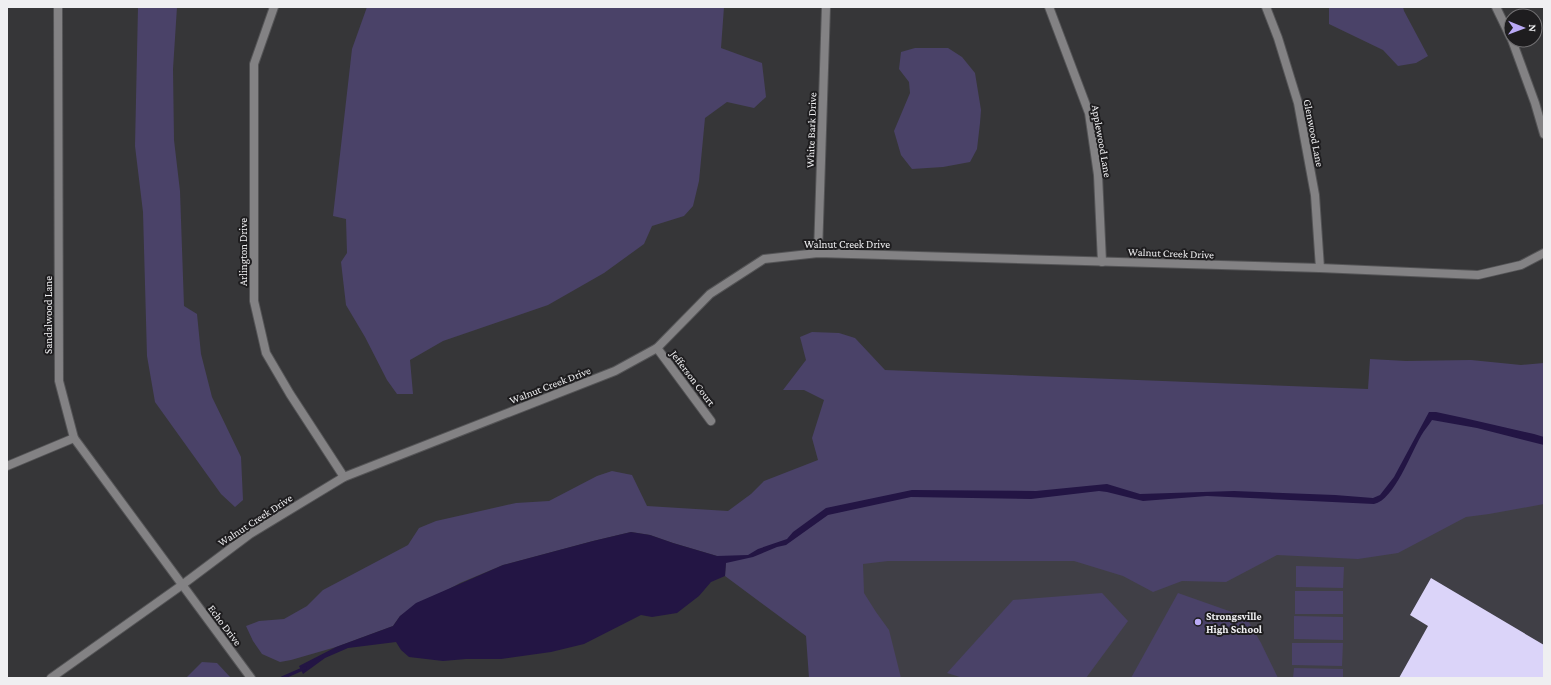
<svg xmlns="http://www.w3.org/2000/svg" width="1551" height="685" font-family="'Crimson Pro',serif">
  <rect width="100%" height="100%" fill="#363638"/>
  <polygon fill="#403f46" points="853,464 1544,491 1544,678 851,678"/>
  <g fill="#4a4268">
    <polygon points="138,7 177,7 173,69 174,140 180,191 184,306 197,314 201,354 212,397 241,457 243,500 235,507 221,494 155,402 147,356 143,212 135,146"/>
    <polygon points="367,7 724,7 721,48 762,63 766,97 754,108 727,102 705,118 699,181 693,206 684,216 652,226 644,244 604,273 548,305 443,341 410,360 413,394 397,394 387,380 365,337 346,305 341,262 347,253 346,219 333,216 352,49"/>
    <polygon points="1329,7 1403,7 1404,11 1428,56 1416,63 1398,66 1383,50 1329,24"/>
    <polygon points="915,48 948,48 962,57 975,73 981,110 980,123 977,149 970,162 943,167 912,169 901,155 894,131 910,93 909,82 899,69 901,52"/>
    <polygon points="812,332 839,333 855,338 885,370 1368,389 1370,359 1406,361 1471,360 1521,365 1544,363 1544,504 1489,514 1466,517 1398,553 1358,559 1277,555 1226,582 1182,581 1153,592 1123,576 1074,561 888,561 863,564 864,593 876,612 889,630 901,678 809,678 806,636 725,576 726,556 717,556 673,543 650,535 631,532 593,541 503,565 460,583 400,616 393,626 336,647 291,660 280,662 262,654 253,641 246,626 259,621 284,619 307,606 323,590 408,545 419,528 436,521 516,503 549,501 597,476 612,471 632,475 647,506 728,511 751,494 764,481 818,460 812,438 824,400 804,390 783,390 806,360 800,337"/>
    <polygon points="1296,566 1344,567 1343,588 1296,587"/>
    <rect x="1295" y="591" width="48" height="23"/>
    <polygon points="1102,593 1128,621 1086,678 963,678 947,673 1013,600"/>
    <polygon points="1178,593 1246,617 1261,643 1278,678 1131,678"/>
    <polygon points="1294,616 1343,617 1343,640 1294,639"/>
    <polygon points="1292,643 1343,643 1342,666 1292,665"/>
    <polygon points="202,662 217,663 231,678 186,678"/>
    <polygon points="1294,668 1343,669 1343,678 1293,678"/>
  </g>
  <path fill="#231544" d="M1429,412H1436L1464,418L1534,434L1544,437V445L1477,428L1432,420C1429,425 1424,430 1421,436C1411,453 1394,500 1374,504L1207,496L1143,501L1107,492L1099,491L1031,499L911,497L828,515L786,545L777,547L753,557L726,563L725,576L711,582L699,596L677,613L652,617L641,615L584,644L551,652L501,659H466L443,661L409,657L401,650L396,642L348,648L325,658L303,674L299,666L336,647L393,626L400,616L416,603L503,565L593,541L631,532L650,535L673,543L717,556L748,555L758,549L787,539L793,532L826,508L912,490L1036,491L1107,484L1140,494L1234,491L1335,495L1373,498L1380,495L1394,477Z"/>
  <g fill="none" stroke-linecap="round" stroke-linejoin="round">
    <polyline stroke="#231544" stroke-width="3.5" points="282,678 305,668"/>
  </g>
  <polygon fill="#dbd4f9" points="1431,578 1544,645 1544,678 1399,678 1428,626 1410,615"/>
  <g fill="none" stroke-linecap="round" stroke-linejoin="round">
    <g stroke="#545456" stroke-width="10">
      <g id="street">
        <polyline points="58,7 59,381 74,438 251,678"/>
        <polyline points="274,7 254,64 254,301 266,353 290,394 344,477"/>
        <polyline points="1049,7 1089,113 1098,175 1102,262"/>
        <polyline points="1266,7 1278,38 1298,103 1315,195 1320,268"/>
        <polyline points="1496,7 1511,38"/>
        <polyline points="1512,40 1535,103 1544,134"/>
        <polyline points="818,253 826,7"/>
        <polyline points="657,348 711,421"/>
        <polyline points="7,466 74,438"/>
        <polyline points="51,678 182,585 250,534 344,477 615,371 657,348 710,294 764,259 818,253 1320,268 1478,275 1521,265 1544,253"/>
      </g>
    </g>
    <use href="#street" stroke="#838284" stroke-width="8"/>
  </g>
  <circle fill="#baaaf6" stroke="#1e1d1f" stroke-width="1.5" cx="1198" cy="622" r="4"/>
  <g text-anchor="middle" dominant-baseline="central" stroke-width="4" stroke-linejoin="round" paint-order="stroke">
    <g font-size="11" fill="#efeff1" stroke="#1e1d1f">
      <text transform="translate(811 130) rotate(-88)">White Bark Drive</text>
      <text transform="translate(1314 133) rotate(79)">Glenwood Lane</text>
      <text transform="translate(1102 141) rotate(80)">Applewood Lane</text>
      <text x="847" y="244">Walnut Creek Drive</text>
      <text transform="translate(243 252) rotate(-90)">Arlington Drive</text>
      <text transform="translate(1171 253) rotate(2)">Walnut Creek Drive</text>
      <text transform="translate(48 315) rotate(-90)">Sandalwood Lane</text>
      <text transform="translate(693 378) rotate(53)">Jefferson Court</text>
      <text transform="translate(550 385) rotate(-21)">Walnut Creek Drive</text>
      <text transform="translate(255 520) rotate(-33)">Walnut Creek Drive</text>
      <text transform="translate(225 625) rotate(53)">Echo Drive</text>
    </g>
    <g font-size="11" font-weight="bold" fill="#efeff1" stroke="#1e1d1f" text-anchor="start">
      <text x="1206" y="616">Strongsville<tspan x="1206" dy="13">High School</tspan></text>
    </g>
  </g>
  <rect width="1551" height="685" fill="none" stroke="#efeff1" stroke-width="16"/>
  <g transform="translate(1523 28) rotate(91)"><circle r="19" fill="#1e1d1f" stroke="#727173"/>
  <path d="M0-3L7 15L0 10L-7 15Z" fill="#baaaf6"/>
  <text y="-6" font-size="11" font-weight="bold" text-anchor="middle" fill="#efeff1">N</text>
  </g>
</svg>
